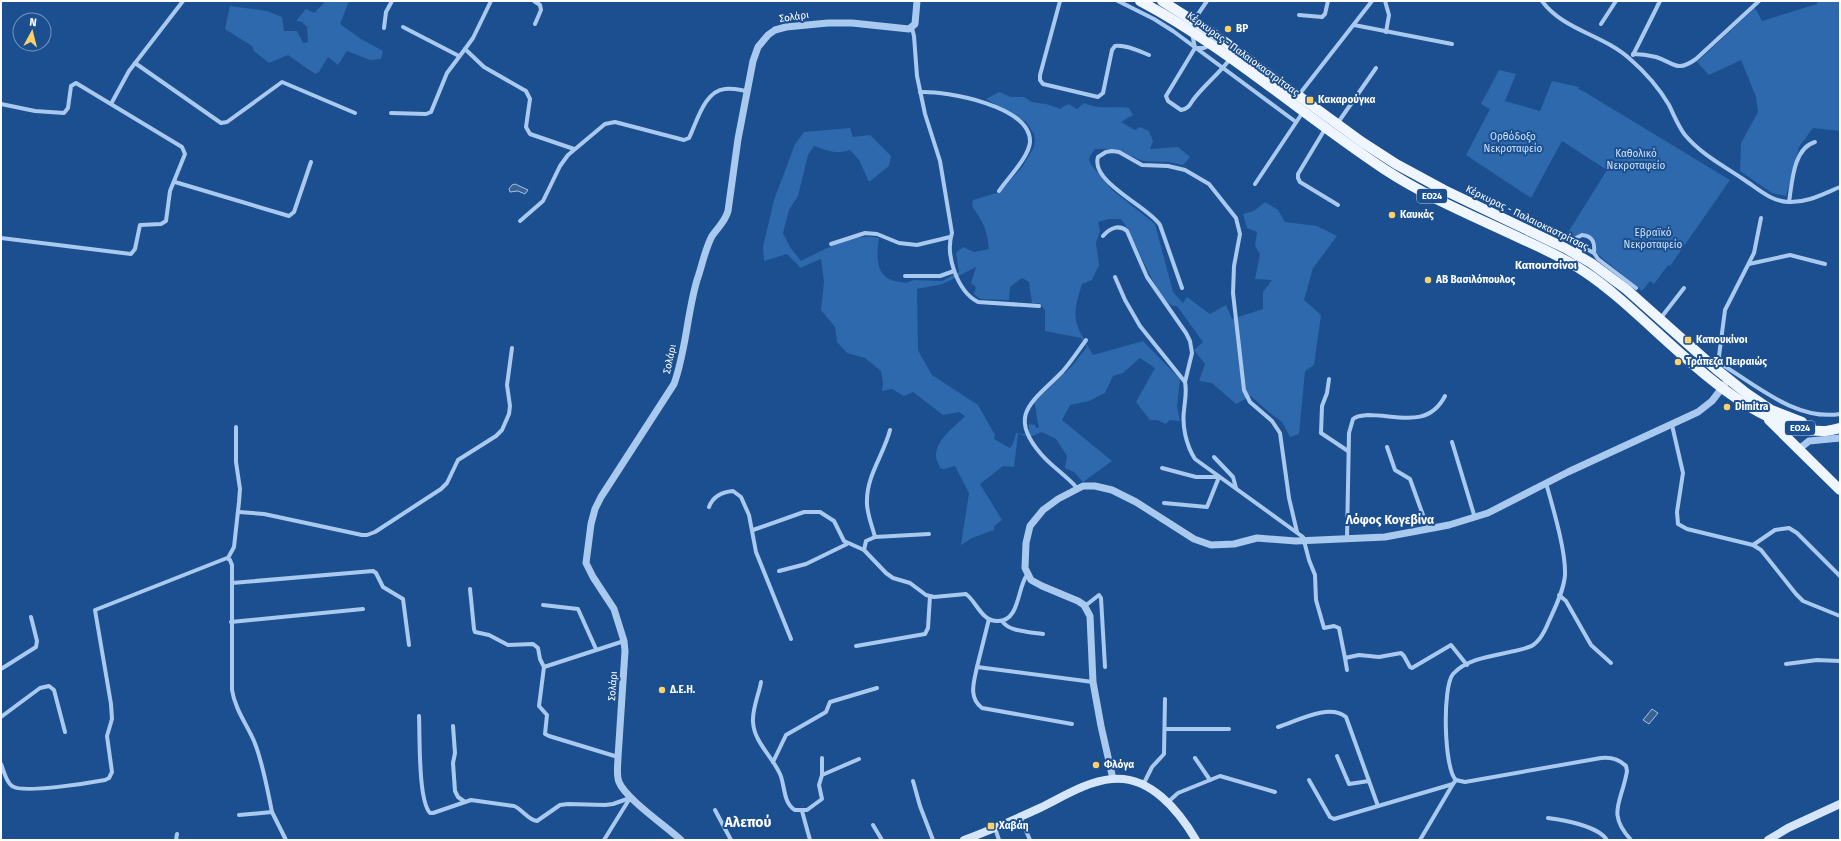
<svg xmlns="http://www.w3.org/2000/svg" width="1841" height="841" font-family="'Fira Sans',sans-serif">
  <rect width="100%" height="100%" fill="#1b4f8f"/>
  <g fill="#2e69ad" fill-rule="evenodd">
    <polygon points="323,1 349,1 340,24 361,39 383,51 381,59 370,60 347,51 338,65 328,57 319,72 315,74 288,55 269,63 254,51 252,46 225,29 230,6 267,11 282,17 284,31 297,31 303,43 308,42 307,27 302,22 296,21 306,9 314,13 324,3"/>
    <polygon points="1818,1 1840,1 1840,131 1813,128 1799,147 1786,196 1772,193 1740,171 1741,143 1758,112 1756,97 1741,60 1709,75 1697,62 1755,8 1762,21 1817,4"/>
    <path d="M1499,70L1516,74L1505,101L1540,111L1552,81L1579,87L1578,89L1583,91L1730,180L1670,266L1668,265L1654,284L1650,281L1642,291L1595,252C1597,245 1595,240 1589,236L1573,238L1567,234L1607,170L1562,141L1531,198L1466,155L1490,109L1481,104Z"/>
    <path d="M999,92L1011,97H1024L1032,102L1046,104L1061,109L1062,107L1069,104L1077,109L1084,103C1098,110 1114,106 1129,108L1133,115L1121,122L1135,130L1140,127L1149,131L1153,141L1150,149L1178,147L1190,157L1183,165L1169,162L1143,161L1115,149H1095L1090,156L1089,160L1092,166L1112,190L1155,224L1173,292L1183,303L1187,297L1210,314L1226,305L1232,319L1263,309V292L1272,280L1255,279L1260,254L1255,246L1257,232L1247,228L1243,214L1254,211L1265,202L1278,210L1285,222L1317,226L1337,236L1313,268L1304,300L1321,315L1314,365L1305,371L1299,434L1290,437L1282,422L1270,413L1251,396L1236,404L1212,383L1199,381L1205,364L1194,350L1203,342L1177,306C1175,306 1173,306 1171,305C1156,297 1134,236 1121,219H1109L1098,222L1100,231L1096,243L1099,265L1092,280L1082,284C1070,321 1075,323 1093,355L1143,341L1180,379L1177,406L1180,421L1170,420L1166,424L1157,420H1150L1136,402L1155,368L1140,358L1123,373L1113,376L1105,393L1089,401L1070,405L1062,420L1112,461L1083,482L1074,472L1065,468L1067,456L1056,439L1042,432L1030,437L1018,434L1014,467L1003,466L980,484L1002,520L994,526V530L972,538L961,545L969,493L955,466L944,469L940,468C939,463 936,461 936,456C936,439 955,427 965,416L959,412L943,415L913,392L904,396L892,389L882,391L883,383L881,371L865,358L847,353L837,342L835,327L821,310L824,282L821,259L800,268L797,264L787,254L764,261L763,247L774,200L795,144L804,132L850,128L853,137L870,135L891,156L889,166L869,182L859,160L850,150C836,155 826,150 814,146L808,155L798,196L789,210L783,233L790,247L801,261C824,250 853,232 879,238C877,251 875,269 887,278C892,281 901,282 906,283L914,280L942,281L959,272L956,253L963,247L974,252L989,249C987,229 983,222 972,206L973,200L1000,192L1023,166L1034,147L1035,141L1034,134L1026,122L986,99ZM976,267L971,283L976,287L974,294L980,299L1009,300L1010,287L1022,278L1029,282L1032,303H1039L1045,310V331L1081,338L1087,347L1072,366L1034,402C1037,410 1036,418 1039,427L1036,428L1035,425L1029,424V435L1016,433L1013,444L1010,448L994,439L995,435L978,405L932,375L921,356L918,350L917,289L943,284Z"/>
  </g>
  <g fill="#3c6290" stroke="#9cc4f0">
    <polygon points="515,184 528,190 525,194 518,191 510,192 509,189 512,185"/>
    <polygon points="1652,709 1658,713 1649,724 1643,720"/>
  </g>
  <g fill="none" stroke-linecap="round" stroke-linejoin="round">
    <g stroke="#a9c9ee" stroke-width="4">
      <polyline points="491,1 473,38 465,49 484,67 526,91 530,99 526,127 530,134 574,149"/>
      <polyline points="534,1 540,5 541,10 535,24"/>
      <path d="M1060,1L1040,75V80L1043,84L1098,97L1103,93L1112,50L1115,46C1125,44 1139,51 1149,55"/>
      <polyline points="1118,1 1154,19 1173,31 1296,122"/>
      <polyline points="1385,1 1389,15 1386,32"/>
      <path d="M1542,1C1563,30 1604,35 1630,59C1645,72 1659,88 1669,105C1674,115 1678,126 1685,135C1701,154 1722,165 1743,179C1757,188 1770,201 1788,202C1807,203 1823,194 1840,187"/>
      <polyline points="1299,15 1322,17 1325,14 1328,1"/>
      <polyline points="1194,20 1207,1"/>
      <polyline points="1601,24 1616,1"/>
      <polyline points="1354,25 1452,44"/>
      <polyline points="403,27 459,56"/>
      <polyline points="384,28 386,12 392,1"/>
      <path d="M912,28L914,36L917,76L925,114L940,161L952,233C945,255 957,291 978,302L1039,306"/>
      <polyline points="1192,33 1195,48 1204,48 1210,45"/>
      <path d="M1195,48L1166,96L1168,101L1181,110C1188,109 1190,105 1193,100C1204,85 1219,74 1230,59"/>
      <path d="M1633,54C1641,54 1648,55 1656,57C1675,63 1676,73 1696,59L1759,1"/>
      <polyline points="1633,55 1660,1"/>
      <polyline points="135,63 221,123 227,122 282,82 355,113"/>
      <path d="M920,92C947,91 1031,106 1030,142C1029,157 1007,179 999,191"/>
      <polyline points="1298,96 1372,1"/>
      <polyline points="1,104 35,111 64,113 68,108 71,86 76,83 182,147 185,154 170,191 166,221 161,224 140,225 135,249 131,254 1,238"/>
      <polyline points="111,104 129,71 183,1"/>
      <polyline points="391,113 426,114 431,112 447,73 465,49"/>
      <polyline points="1337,124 1376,68"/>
      <polyline points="1325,129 1298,174 1298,178 1300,182 1338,205"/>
      <polyline points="175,182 289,216 294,212 311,162"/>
      <polyline points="1255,184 1303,112"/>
      <path d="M1789,202C1792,184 1793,148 1815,142"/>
      <path d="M520,221L543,201L560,166L568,155L605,124L615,122L684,140L689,138C697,122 704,91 725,89C732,88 740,90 747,91"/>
      <path d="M1103,236C1110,228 1119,224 1127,231L1147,277L1186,333L1190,341L1192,353L1185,382"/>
      <polyline points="1567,239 1594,253 1598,259 1636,288"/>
      <path d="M1572,240L1582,235C1593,236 1595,243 1594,253"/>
      <polyline points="831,244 865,233 877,234 899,243 917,245 950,237"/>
      <polyline points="1749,264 1790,255 1825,264"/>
      <polyline points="905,276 940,276 954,271"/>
      <path d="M1115,277L1125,300L1140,326L1185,382C1187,392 1185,400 1184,410C1182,426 1186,445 1195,459L1303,537L1309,560L1315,575L1316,600L1324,628L1334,626L1339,628L1345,658L1359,655L1379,657L1401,653L1404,656L1410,667L1412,668L1451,645L1467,665"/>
      <path d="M1182,288L1160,225C1149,207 1090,182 1098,157L1106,152L1112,151L1119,152L1142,165L1168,166L1185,170L1209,184L1236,218L1240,234L1234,266L1233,293L1244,390L1250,402L1272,421L1280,433L1289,498L1297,532"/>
      <polyline points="1660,319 1684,288"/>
      <polyline points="1721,364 1719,356 1725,310 1754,253 1761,218"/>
      <path d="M1720,365L1721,364C1756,385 1796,421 1840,414"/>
      <polyline points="1329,379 1327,393 1322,406 1321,433 1348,451"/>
      <polyline points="1672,425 1683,473 1677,512 1678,524 1687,529 1753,545 1761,550 1796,594 1803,601 1840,616"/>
      <polyline points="1452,442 1475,518"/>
      <polyline points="1387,447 1395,470 1410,479 1428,529"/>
      <polyline points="1214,457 1233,477 1236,488"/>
      <polyline points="1162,468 1196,477 1219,477 1207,507 1164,503"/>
      <path d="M1077,488C1066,475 1052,467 1041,454C1006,414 1034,401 1062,372C1071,362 1078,351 1086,340"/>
      <path d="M709,507C713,496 722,492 733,491L741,497L749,515L756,552L791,639"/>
      <polyline points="239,512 264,514 362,535 367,535 375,532 441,489 447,483 458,460 496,436 502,430 509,414 510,406 507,385 512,348"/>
      <path d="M753,530L804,512H820L834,521L844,541L864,550L886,573L893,578L910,583L926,595L934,597L966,594C974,600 978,611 986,617C989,620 994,621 998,621C1020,621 1017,588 1027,575"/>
      <path d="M875,537C872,525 866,512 867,500C867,475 884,454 890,430"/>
      <path d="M1347,539L1349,433L1353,419C1358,415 1362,416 1368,415C1397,415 1428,429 1445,396"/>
      <polyline points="1753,545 1775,530 1789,528 1797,533 1840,576"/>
      <polyline points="864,550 866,541 875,537 929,534"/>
      <polyline points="228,558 234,547 239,502 240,489 236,462 236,427"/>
      <polyline points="779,571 806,564 847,544"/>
      <polyline points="232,583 373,571 376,573 383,587 403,599 409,645"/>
      <polyline points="470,589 474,629 475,632 489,635 508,645 533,644 538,648 540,659 544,667 539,706 547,715 545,734 549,736 618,757"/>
      <polyline points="1559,595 1566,601 1591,645 1611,663"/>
      <polyline points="543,605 578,609 596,649"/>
      <polyline points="1085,606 1099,595 1101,598 1105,667"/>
      <path d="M1002,621C1009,632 1031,632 1043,634"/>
      <polyline points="231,622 363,609"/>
      <polyline points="856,646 925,634 928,628 930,596"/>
      <polyline points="1345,658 1347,670"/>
      <polyline points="1786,664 1817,660 1840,661"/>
      <polyline points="544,667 624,641"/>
      <polyline points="977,667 989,619"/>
      <polyline points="1,669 36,647 37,641 31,617"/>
      <path d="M761,682C759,694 752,709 753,722C754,742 772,756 780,774C785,785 783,803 795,810H807L822,799L819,785L822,775V758"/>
      <path d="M419,716C420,736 418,800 430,813H433L471,800L514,806C522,809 528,820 537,821L560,805L568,804L605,805L613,804L630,798"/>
      <polyline points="1,717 40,688 49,686 54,690 65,732"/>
      <path d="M1072,724L982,708C968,697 974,682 977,667L1093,682"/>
      <polyline points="453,726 455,753 453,763 455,791 458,797 465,802"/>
      <path d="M1278,727C1297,721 1329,703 1346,717L1378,806"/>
      <polyline points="1165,729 1229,729"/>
      <polyline points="1337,756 1349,784 1369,781"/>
      <polyline points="1195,758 1210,780"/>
      <polyline points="773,762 786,735 826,712 830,702 877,688"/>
      <path d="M1,764C4,771 6,782 12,786C22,794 89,783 105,780L109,778L112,772L107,736L112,719L111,704L95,610L227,558L230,560L232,565V690C235,709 246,723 254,741C263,763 267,788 272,812L239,815"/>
      <polyline points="822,775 859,759"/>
      <polyline points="1309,780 1330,817 1334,819 1453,784 1456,780"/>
      <path d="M1456,780C1444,770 1442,687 1453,674C1470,655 1507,655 1529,647C1539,644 1545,631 1549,621C1555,608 1564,590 1565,575C1566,551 1553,508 1546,483"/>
      <path d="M1456,780L1465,782L1601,758C1610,757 1619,759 1626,766L1627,771C1622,802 1606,813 1631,840"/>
      <polyline points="913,781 920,806 933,840"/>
      <polyline points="1143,785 1152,767 1164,754 1165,699"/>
      <polyline points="1168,802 1178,793 1220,776 1275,792"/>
      <polyline points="715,810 731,840"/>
      <polyline points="802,811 810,840"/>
      <polyline points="272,812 286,840"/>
      <polyline points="1020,817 1030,840"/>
      <path d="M1548,818C1564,820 1598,826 1607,840"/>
      <polyline points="873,825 882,840"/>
      <polyline points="995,828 999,840"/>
      <polyline points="176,840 177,834"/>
      <polyline points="604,840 630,798"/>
      <polyline points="1420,840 1453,784"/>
    </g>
    <g stroke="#a9c9ee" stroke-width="7">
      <polyline points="1799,449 1809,441 1840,438"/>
      <polyline points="1113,779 1101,726 1093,682 1090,616 1084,605 1078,601 1042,586 1031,580 1025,568 1026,543 1030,526 1043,510 1058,499 1083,486 1095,486 1112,490 1136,502 1194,539 1211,545 1234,544 1257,538 1296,541 1385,537 1449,525 1488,513 1568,472 1698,412 1712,401 1725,384"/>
      <path d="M681,840C667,827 625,798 619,782C616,775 618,765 618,757L625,651L624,641L614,609L593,577L586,563L591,524L595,509L601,497L674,384C686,351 687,314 697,280C702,266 705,249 712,236C718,227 725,222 728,211L738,139L753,61L758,47L768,35L775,30L786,27L828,23H852L909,29L915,24L917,1"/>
    </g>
    <g stroke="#d6e6fa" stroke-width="8">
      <path d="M964,840C991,830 1016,819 1042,807C1064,796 1088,781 1112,779C1150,775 1179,811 1196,840"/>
      <polyline points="1768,840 1788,828 1840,804"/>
    </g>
    <g stroke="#f0f6ff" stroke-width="10">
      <path d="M1140,1C1227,47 1302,115 1384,169C1428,198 1478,218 1526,241C1546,250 1566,259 1585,272C1652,316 1740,433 1824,431C1829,431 1835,429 1840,428"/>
      <polyline points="1162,1 1214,34 1362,142 1396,164 1444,190 1565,248 1591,263 1626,289 1716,369 1746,393 1771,410 1802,422"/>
      <polyline points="1577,255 1583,247"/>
      <polyline points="1769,420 1840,490"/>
    </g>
  </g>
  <g fill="#ffd166" stroke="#1b4f8f" stroke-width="1.5">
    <circle cx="1228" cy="29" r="4"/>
    <rect x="1306" y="96" width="8" height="8" rx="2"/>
    <circle cx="1392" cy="215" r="4"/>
    <circle cx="1428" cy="280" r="4"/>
    <rect x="1684" y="336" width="8" height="8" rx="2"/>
    <circle cx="1678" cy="362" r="4"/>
    <circle cx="1727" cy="407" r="4"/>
    <circle cx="662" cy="690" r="4"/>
    <circle cx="1096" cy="765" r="4"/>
    <rect x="987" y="822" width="8" height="8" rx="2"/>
  </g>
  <g text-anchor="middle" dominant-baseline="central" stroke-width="4" stroke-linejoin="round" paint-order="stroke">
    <g fill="#1b4f8f" stroke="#bbcadd" stroke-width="1">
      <rect x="1417" y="189" width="30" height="14" rx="3"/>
      <rect x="1785" y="421" width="30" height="14" rx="3"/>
    </g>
    <g font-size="9" font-weight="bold" fill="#fff">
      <text x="1432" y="196">ΕΟ24</text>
      <text x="1800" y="428">ΕΟ24</text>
    </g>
    <g font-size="10" fill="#fff" stroke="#1b4f8f">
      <text transform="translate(794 17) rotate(-8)">Σολάρι</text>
      <text transform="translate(1243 54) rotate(36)">Κέρκυρας - Παλαιοκαστρίτσας</text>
      <text transform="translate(1527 218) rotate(26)">Κέρκυρας - Παλαιοκαστρίτσας</text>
      <text transform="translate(670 359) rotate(-78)">Σολάρι</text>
      <text transform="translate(613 686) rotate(-86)">Σολάρι</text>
    </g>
    <g font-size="10" font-weight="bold" fill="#fff" stroke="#1b4f8f" text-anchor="start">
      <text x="1236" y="29">BP</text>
      <text x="1318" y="100">Κακαρούγκα</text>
      <text x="1400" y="215">Καυκάς</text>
      <text x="1436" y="280">ΑΒ Βασιλόπουλος</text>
      <text x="1696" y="340">Καπουκίνοι</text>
      <text x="1686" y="362">Τράπεζα Πειραιώς</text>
      <text x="1735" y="407">Dimitra</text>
      <text x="670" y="690">Δ.Ε.Η.</text>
      <text x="1104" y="765">Φλόγα</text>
      <text x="999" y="826">Χαβάη</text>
    </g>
    <g font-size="10" fill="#cfe3fa" stroke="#1b4f8f">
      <text x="1513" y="137">Ορθόδοξο<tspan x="1513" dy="12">Νεκροταφείο</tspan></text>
      <text x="1636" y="154">Καθολικό<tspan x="1636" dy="12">Νεκροταφείο</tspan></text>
      <text x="1653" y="233">Εβραϊκό<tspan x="1653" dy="12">Νεκροταφείο</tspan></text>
    </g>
    <g font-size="11" font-weight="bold" fill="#fff" stroke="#1b4f8f">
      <text x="1546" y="265">Καπουτσίνοι</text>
    </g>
    <g font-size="12" font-weight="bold" fill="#fff" stroke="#1b4f8f">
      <text x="1390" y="520">Λόφος Κογεβίνα</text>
    </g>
    <g font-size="14" font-weight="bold" fill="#fff" stroke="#1b4f8f">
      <text x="748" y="822">Αλεπού</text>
    </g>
  </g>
  <rect width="1841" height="841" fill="none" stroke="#ffffff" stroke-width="4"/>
  <g transform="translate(32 32) rotate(7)"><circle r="19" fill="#1b4f8f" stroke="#7695bc"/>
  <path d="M0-3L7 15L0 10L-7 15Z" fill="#ffd166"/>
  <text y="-6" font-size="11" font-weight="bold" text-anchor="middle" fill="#ffffff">N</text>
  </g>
</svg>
